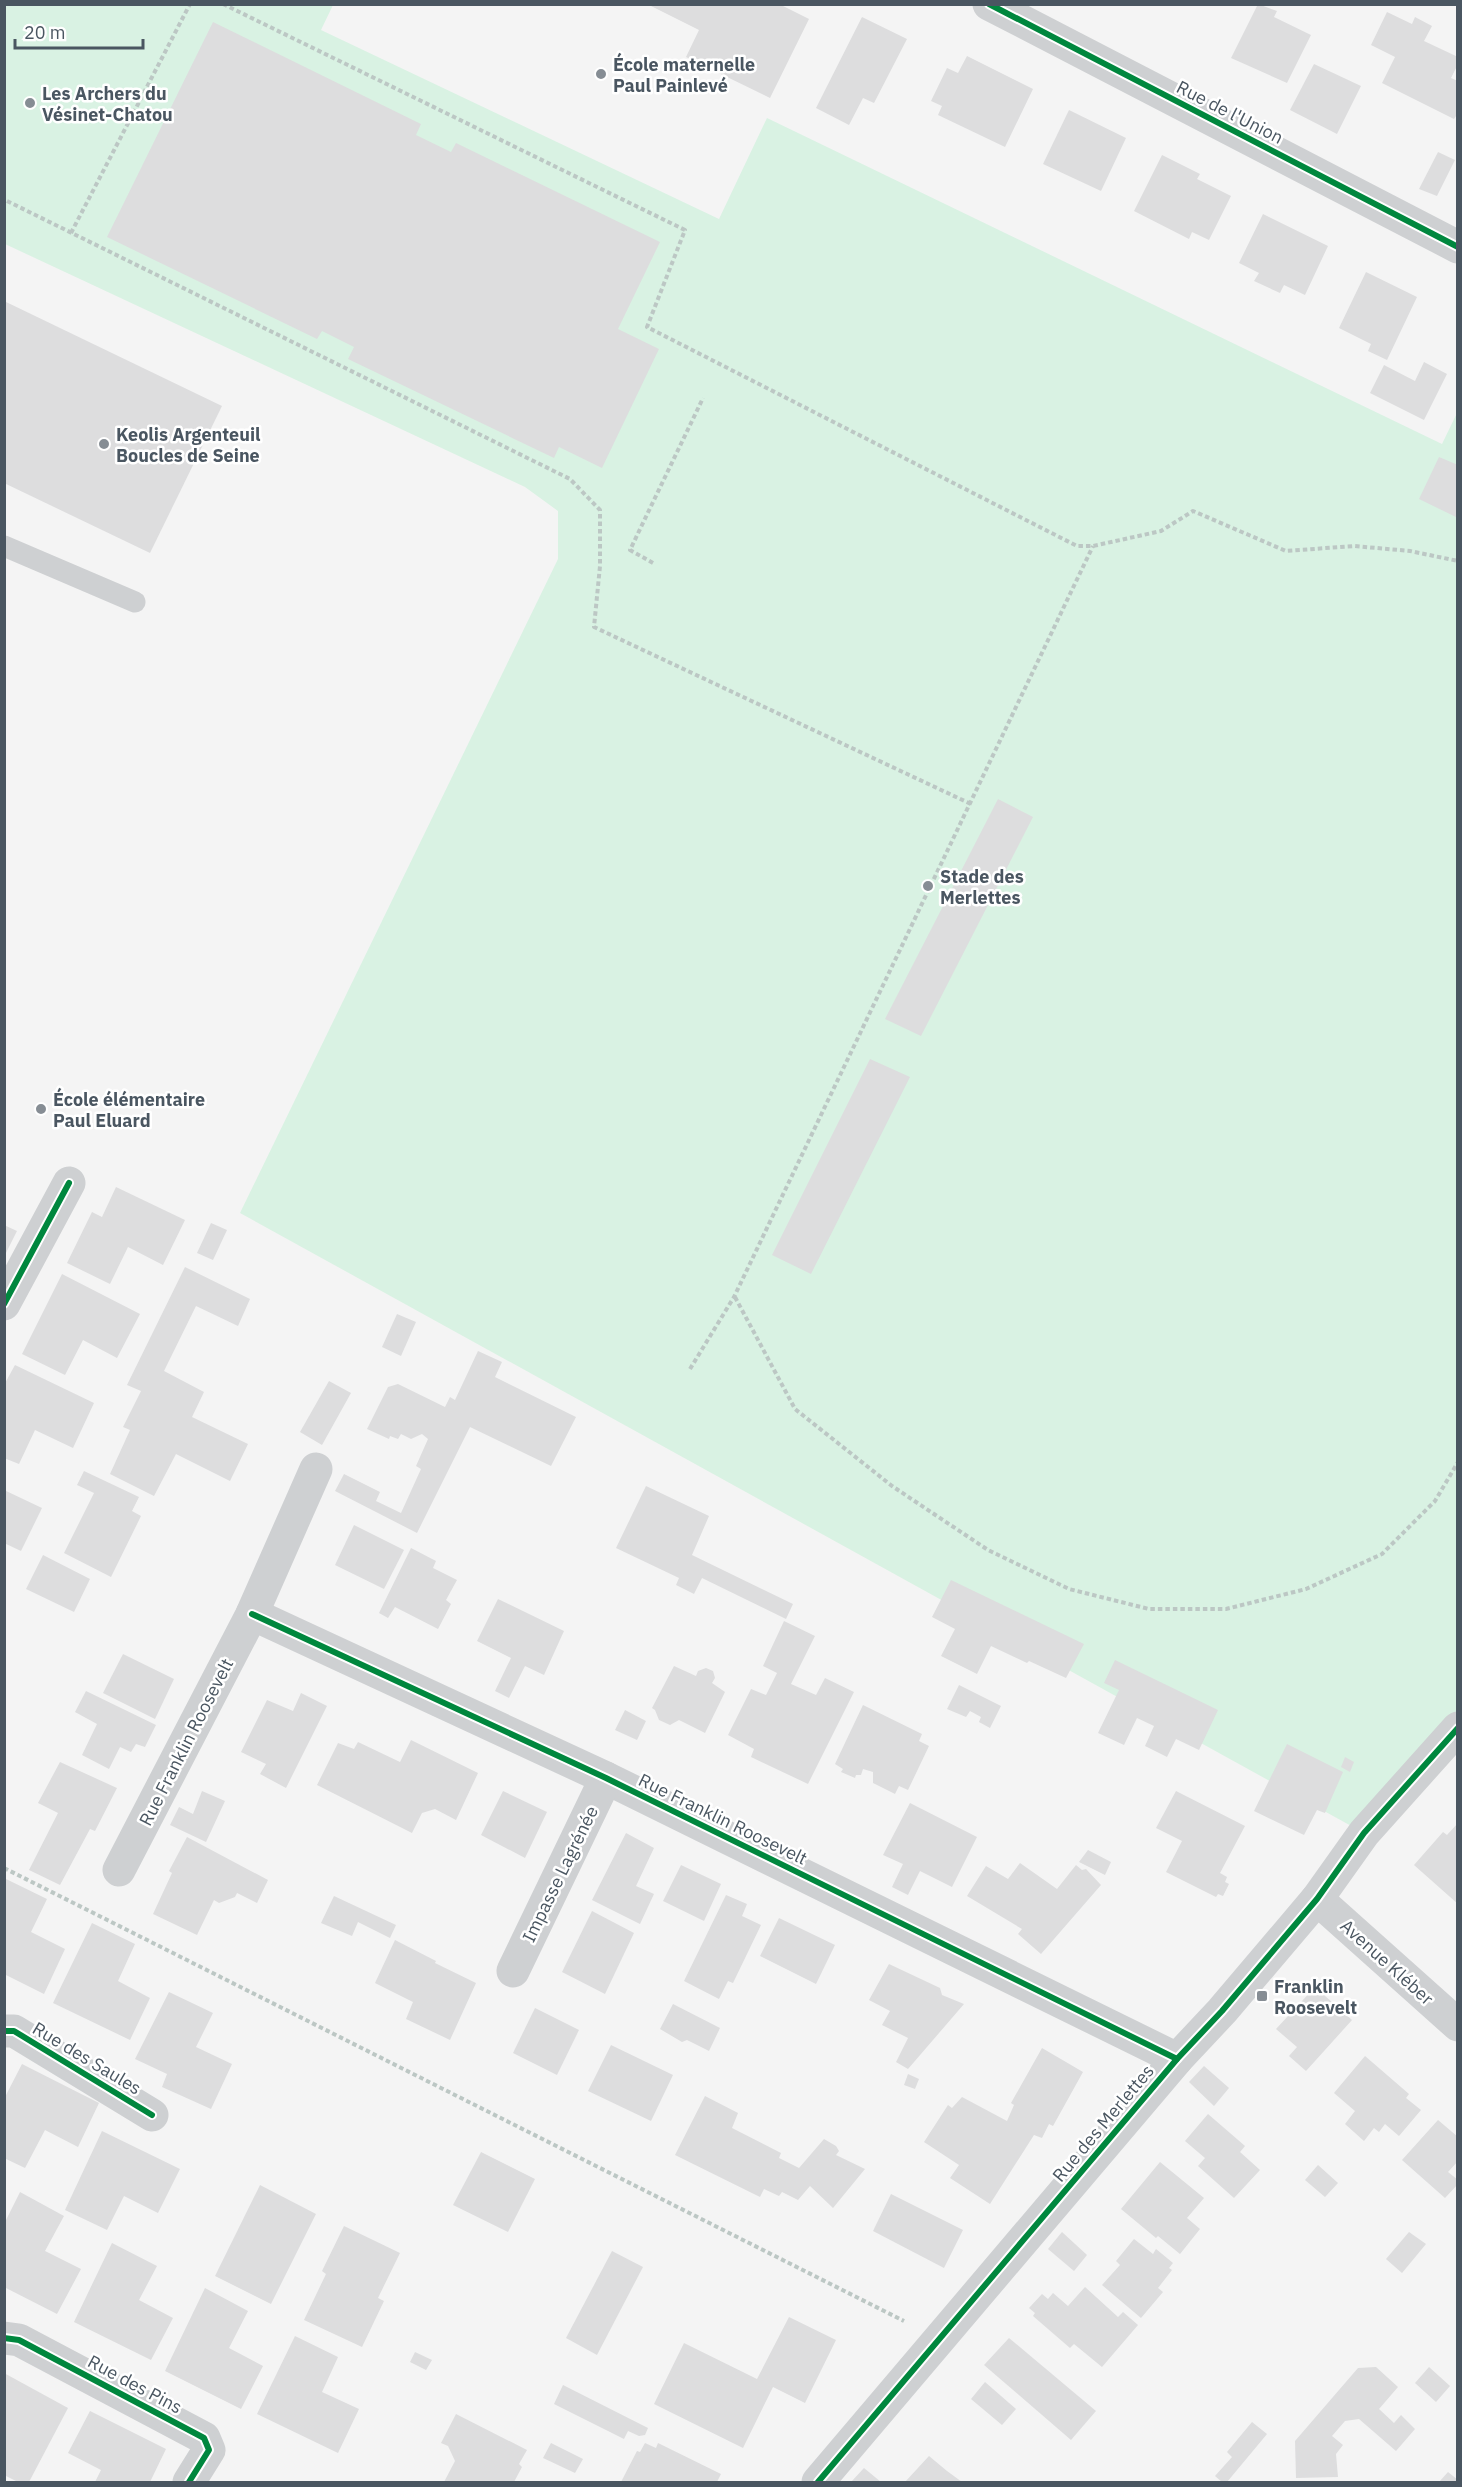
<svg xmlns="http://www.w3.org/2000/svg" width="1462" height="2487" font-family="'IBM Plex Sans',sans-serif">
  <rect width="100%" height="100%" fill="#f4f4f4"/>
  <polygon fill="#d9f2e3" points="4,5 333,5 321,30 719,219 767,118 1442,444 1457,413 1457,1723 1364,1833 240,1213 558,559 558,511 525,487 5,244"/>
  <g fill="#ddddde">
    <polygon points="647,4 779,4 809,19 770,98 686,57 699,30"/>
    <polygon points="1258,4 1277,11 1274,17 1311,35 1287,83 1231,58"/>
    <polygon points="1387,12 1412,24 1415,17 1432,26 1424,41 1458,57 1458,64 1451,78 1458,81 1458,113 1454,119 1382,83 1395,57 1371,45"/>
    <polygon points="862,17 907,39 874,103 863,98 849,125 816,108"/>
    <polygon points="213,22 421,124 416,135 451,152 456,143 660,242 618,329 659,349 602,468 559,447 554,458 348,359 354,347 322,331 317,339 107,237"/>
    <polygon points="967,56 1033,89 1005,147 938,115 942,106 931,101 947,68 958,73"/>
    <polygon points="1314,64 1361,86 1337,134 1290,110"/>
    <polygon points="1069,110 1126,138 1101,191 1043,164"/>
    <polygon points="1438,152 1455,160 1437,196 1419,189"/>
    <polygon points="1162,155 1200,174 1197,179 1231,196 1209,240 1192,232 1189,239 1134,211"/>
    <polygon points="1263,214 1328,246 1305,295 1284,285 1280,293 1254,281 1259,273 1239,263"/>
    <polygon points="1366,272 1417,297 1387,360 1368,351 1371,344 1339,328"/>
    <polygon points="4,301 222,406 150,553 4,483"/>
    <polygon points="1424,362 1447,374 1424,420 1370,393 1384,365 1415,381"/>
    <polygon points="1439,457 1458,465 1458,518 1419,499"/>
    <polygon points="998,799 1033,817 921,1036 885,1019"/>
    <polygon points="870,1059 910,1077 811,1274 772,1255"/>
    <polygon points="116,1187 185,1220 163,1265 128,1247 110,1284 67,1263 92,1212 102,1217"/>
    <polygon points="211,1223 227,1230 213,1260 197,1253"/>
    <polygon points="4,1225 17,1231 4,1257"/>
    <polygon points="185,1267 250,1299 238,1326 196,1306 164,1371 204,1392 192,1417 248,1444 230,1481 176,1454 154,1496 110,1474 130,1430 123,1427 141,1391 127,1385"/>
    <polygon points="62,1274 140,1314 117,1358 83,1340 65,1375 22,1354"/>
    <polygon points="397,1314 416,1322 401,1356 382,1347"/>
    <polygon points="478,1351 502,1362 495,1377 576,1417 551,1466 470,1427 417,1533 335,1491 344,1474 380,1492 376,1501 401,1513 421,1469 416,1466 428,1439 422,1434 411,1439 401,1434 398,1439 390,1436 389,1439 367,1429 388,1387 398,1384 445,1407 450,1397 455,1400"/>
    <polygon points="15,1365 94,1403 73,1448 35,1430 19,1464 4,1458 4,1385"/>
    <polygon points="329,1381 351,1393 322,1445 300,1432"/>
    <polygon points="84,1471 139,1497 132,1511 141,1516 111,1577 64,1553 94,1493 77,1485"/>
    <polygon points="646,1486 709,1516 692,1555 793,1604 786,1619 702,1578 694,1594 676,1585 679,1578 616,1548"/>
    <polygon points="4,1490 42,1508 21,1551 4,1543"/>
    <polygon points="354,1525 404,1550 384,1589 335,1565"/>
    <polygon points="411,1548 436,1561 433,1568 457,1580 446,1600 451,1604 438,1629 395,1607 388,1618 379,1613"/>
    <polygon points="43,1555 90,1579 74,1612 26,1589"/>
    <polygon points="951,1580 1084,1644 1066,1678 1029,1661 1027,1663 991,1646 977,1674 941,1656 955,1629 932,1617"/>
    <polygon points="498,1599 564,1631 544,1675 525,1666 509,1698 495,1691 511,1658 477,1641"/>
    <polygon points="784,1621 815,1636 791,1684 816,1695 825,1678 854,1692 808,1784 751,1757 754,1749 728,1735 751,1689 766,1695 777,1673 763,1666"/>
    <polygon points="123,1654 174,1679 155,1719 103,1693"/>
    <polygon points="1115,1660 1218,1710 1199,1750 1176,1739 1167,1757 1145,1746 1154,1726 1137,1718 1124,1745 1098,1733 1119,1690 1104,1683"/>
    <polygon points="674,1666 696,1676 698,1671 706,1668 713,1671 715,1678 712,1683 725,1692 705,1733 679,1720 670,1725 659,1720 655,1710 652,1708"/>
    <polygon points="959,1685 1001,1706 990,1728 979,1722 981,1717 970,1711 966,1717 947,1709"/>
    <polygon points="86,1691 156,1725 145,1747 136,1744 131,1752 120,1747 109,1769 82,1755 97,1724 75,1712"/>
    <polygon points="301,1693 327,1706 286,1788 260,1774 266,1764 241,1752 267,1700 293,1711"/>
    <polygon points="863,1705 922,1734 919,1741 929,1746 908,1790 899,1786 895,1794 873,1783 873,1772 863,1769 861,1775 856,1775 855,1778 841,1772 843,1769 835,1764"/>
    <polygon points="625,1710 646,1721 637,1740 615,1730"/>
    <polygon points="411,1740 478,1773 456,1820 435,1809 422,1813 412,1833 317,1785 338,1743 354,1749 358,1742 400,1762"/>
    <polygon points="1287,1744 1343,1772 1325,1813 1317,1810 1304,1835 1254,1811"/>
    <polygon points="1345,1757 1354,1762 1350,1772 1341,1767"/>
    <polygon points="60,1762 117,1788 95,1831 90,1829 60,1885 29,1870 58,1813 38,1803"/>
    <polygon points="202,1791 225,1801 206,1842 170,1825 179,1807 193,1814"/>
    <polygon points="503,1791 547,1812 525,1858 481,1835"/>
    <polygon points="1176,1791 1245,1826 1220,1873 1227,1877 1225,1882 1229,1884 1223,1896 1218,1894 1216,1897 1166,1872 1182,1841 1156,1828"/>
    <polygon points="910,1803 977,1837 952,1887 920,1871 908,1895 892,1887 903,1864 883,1855"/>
    <polygon points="1458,1823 1458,1904 1414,1865 1443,1832 1447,1835"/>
    <polygon points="626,1833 654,1848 636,1886 654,1894 640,1924 592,1900"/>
    <polygon points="187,1837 268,1880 257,1903 237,1893 235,1897 219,1903 214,1900 197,1935 153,1914 172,1873 169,1871"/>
    <polygon points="1088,1850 1111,1862 1105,1875 1079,1862"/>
    <polygon points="1020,1863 1057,1889 1076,1865 1082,1870 1086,1869 1101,1885 1041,1954 1018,1934 1022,1929 967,1896 986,1866 1008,1879"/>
    <polygon points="681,1865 721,1884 704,1921 663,1901"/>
    <polygon points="4,1878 47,1899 31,1932 65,1949 44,1994 4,1974"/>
    <polygon points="726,1895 747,1904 742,1916 761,1925 733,1983 728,1981 719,1999 684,1981"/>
    <polygon points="334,1896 396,1925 390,1938 358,1922 352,1936 321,1923"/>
    <polygon points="592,1911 634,1933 605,1994 562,1972"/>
    <polygon points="779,1918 835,1945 816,1984 760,1956"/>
    <polygon points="92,1923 135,1944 118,1981 150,1998 130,2040 53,2003"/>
    <polygon points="395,1940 436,1961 435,1963 476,1983 450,2040 406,2019 413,2002 375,1983"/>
    <polygon points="889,1964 940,1988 942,1995 964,2004 908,2069 896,2062 908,2038 882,2025 890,2011 869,2000"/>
    <polygon points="1315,1987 1352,2020 1306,2071 1289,2056 1297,2047 1276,2029"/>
    <polygon points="169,1992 213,2013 196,2047 232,2064 211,2109 162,2087 167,2074 135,2059"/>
    <polygon points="673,2004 720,2028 709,2051 687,2040 682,2042 660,2029"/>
    <polygon points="535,2008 579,2030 557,2075 513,2053"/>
    <polygon points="611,2045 673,2075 651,2121 588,2091"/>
    <polygon points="1042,2048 1083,2072 1053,2126 1049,2124 1042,2138 1034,2135 990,2204 950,2178 959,2165 924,2142 948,2105 952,2108 962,2097 1007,2121 1014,2105 1011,2103"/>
    <polygon points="1365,2056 1409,2094 1406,2098 1421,2110 1399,2136 1385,2124 1379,2132 1374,2128 1364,2141 1345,2124 1355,2111 1334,2093"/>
    <polygon points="22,2064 99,2103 78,2147 45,2130 25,2168 4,2158 4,2099"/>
    <polygon points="1204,2066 1229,2088 1214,2106 1189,2082"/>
    <polygon points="908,2074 919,2079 915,2089 904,2085"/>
    <polygon points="705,2096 738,2113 732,2128 781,2153 779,2158 799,2168 824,2139 836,2146 839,2151 836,2155 865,2169 833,2208 810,2186 798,2200 782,2192 779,2196 764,2189 760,2197 675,2155"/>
    <polygon points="1208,2114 1245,2146 1240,2152 1260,2170 1234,2198 1198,2166 1205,2158 1185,2141"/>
    <polygon points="1438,2120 1458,2137 1458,2161 1448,2172 1458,2180 1458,2184 1445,2198 1402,2160"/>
    <polygon points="102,2131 180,2169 158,2213 124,2196 107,2230 65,2210"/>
    <polygon points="481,2152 535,2179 508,2232 453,2205"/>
    <polygon points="1160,2162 1204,2198 1187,2218 1200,2229 1180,2254 1158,2236 1156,2238 1121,2209"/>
    <polygon points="1318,2165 1338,2183 1325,2197 1305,2180"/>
    <polygon points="260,2185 316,2214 271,2304 215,2276"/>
    <polygon points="20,2192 64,2216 45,2251 81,2269 57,2314 4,2287 4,2224"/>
    <polygon points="891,2194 963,2230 944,2268 873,2231"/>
    <polygon points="344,2226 400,2253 378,2298 384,2301 362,2347 304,2320 326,2274 322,2271"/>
    <polygon points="1062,2232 1087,2255 1074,2271 1048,2249"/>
    <polygon points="1409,2232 1426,2244 1402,2273 1386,2259"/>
    <polygon points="1134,2239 1153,2254 1156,2249 1173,2263 1169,2268 1172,2270 1158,2288 1163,2292 1141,2318 1102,2285 1120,2265 1116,2261"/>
    <polygon points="112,2243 157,2266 139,2300 173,2318 151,2360 74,2322"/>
    <polygon points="612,2251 643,2267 597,2355 566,2338"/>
    <polygon points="1085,2287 1118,2317 1123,2312 1138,2325 1102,2367 1074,2344 1070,2348 1033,2316 1035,2313 1029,2308 1042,2294 1048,2299 1053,2293 1068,2306"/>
    <polygon points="205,2288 248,2311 229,2348 263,2366 241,2409 165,2371"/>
    <polygon points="789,2317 836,2340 805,2403 773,2387 743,2448 654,2404 684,2343 757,2379"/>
    <polygon points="295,2336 338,2357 322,2392 359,2409 338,2453 257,2414"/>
    <polygon points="1009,2338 1096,2411 1071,2440 984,2365"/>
    <polygon points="415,2352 432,2360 426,2370 410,2362"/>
    <polygon points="1376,2367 1398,2387 1379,2409 1394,2423 1401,2415 1415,2429 1396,2451 1359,2419 1345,2421 1332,2436 1343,2445 1336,2454 1338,2477 1296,2478 1295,2441 1358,2368"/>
    <polygon points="1429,2367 1450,2386 1436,2402 1415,2383"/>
    <polygon points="4,2373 68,2408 29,2482 18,2482 4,2475"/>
    <polygon points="985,2382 1016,2409 1002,2425 971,2399"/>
    <polygon points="563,2385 648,2428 645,2435 639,2436 628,2431 624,2439 554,2404"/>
    <polygon points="90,2411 166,2449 150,2482 95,2482 101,2470 68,2453"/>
    <polygon points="456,2414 527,2450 519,2464 522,2467 514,2482 444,2482 455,2461 448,2446 441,2443"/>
    <polygon points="1252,2422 1267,2434 1227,2482 1222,2482 1215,2476 1232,2457 1227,2452"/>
    <polygon points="551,2443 583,2459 575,2473 543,2458"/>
    <polygon points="645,2443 656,2448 658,2443 721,2474 717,2482 621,2482 637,2451 640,2452"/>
    <polygon points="929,2456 947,2471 962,2482 905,2482"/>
    <polygon points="864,2468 881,2482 851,2482"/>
    <polygon points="1448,2472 1458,2480 1458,2482 1439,2482"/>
  </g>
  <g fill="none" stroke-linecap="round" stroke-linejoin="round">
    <g stroke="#bcc7c4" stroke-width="4" stroke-dasharray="4.5 3" stroke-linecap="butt">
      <polyline points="223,4 685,230 647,327 1077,546 1093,546 1161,531 1193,511 1286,551 1354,546 1410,551 1458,561"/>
      <polyline points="7,201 570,479 600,510 600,566 594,627 971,804"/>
      <polyline points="71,233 190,4"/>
      <polyline points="653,563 630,550 703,398"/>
      <polyline points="735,1297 795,1409 892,1486 988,1550 1069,1589 1149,1609 1226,1609 1306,1589 1382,1554 1435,1501 1458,1462"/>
      <polyline points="690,1369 734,1297 1093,546"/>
      <polyline points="4,1868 904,2321"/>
    </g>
    <polyline stroke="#ced0d2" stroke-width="21" points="4,546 135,602"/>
    <g stroke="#ced0d2" stroke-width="33">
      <polyline points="989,4 1458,247"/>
      <polyline points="4,1304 69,1183"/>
      <polyline points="252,1614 606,1778 1177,2059"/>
      <polyline points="119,1870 252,1614 316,1469"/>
      <polyline points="1317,1899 1458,2025"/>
      <polyline points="513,1971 606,1778"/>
      <polyline points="4,2031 14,2031 152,2115"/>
      <polyline points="4,2338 19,2340 204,2438 209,2450 189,2482"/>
      <polyline points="818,2482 1177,2059 1222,2011 1317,1899 1364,1833 1458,1728"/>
    </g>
    <g stroke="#fff" stroke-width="10">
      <g id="cycleway">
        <polyline points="989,4 1458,247"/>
        <polyline points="4,1304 69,1183"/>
        <polyline points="252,1614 606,1778 1177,2059"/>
        <polyline points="4,2031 14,2031 152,2115"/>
        <polyline points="4,2338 19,2340 204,2438 209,2450 189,2482"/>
        <polyline points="818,2482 1177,2059 1222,2011 1317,1899 1364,1833 1458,1728"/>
      </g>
    </g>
    <use href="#cycleway" stroke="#00873e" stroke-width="6"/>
  </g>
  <g fill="#868d94" stroke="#fff" stroke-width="2">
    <circle cx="601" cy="74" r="6"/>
    <circle cx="30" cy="103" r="6"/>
    <circle cx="104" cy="444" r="6"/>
    <circle cx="928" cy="886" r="6"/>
    <circle cx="41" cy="1109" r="6"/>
    <rect x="1256" y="1990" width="12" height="12" rx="3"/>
  </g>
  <g text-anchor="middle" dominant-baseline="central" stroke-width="5" stroke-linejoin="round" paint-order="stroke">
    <g font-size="18" font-weight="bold" fill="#4a5661" stroke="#fff" text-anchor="start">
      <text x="613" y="64">École maternelle<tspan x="613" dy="21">Paul Painlevé</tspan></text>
      <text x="42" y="93">Les Archers du<tspan x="42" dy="21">Vésinet-Chatou</tspan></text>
      <text x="116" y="434">Keolis Argenteuil<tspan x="116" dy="21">Boucles de Seine</tspan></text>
      <text x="940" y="876">Stade des<tspan x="940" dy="21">Merlettes</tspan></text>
      <text x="53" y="1099">École élémentaire<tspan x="53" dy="21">Paul Eluard</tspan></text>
      <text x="1274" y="1986">Franklin<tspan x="1274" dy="21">Roosevelt</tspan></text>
    </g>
    <g font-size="18" fill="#4a5661" stroke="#fff">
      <text transform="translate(1230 112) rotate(27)">Rue de l'Union</text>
      <text transform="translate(186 1742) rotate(-63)">Rue Franklin Roosevelt</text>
      <text transform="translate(723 1819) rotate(26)">Rue Franklin Roosevelt</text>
      <text transform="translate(560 1874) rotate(-64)">Impasse Lagrénée</text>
      <text transform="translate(1387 1962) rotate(42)">Avenue Kléber</text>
      <text transform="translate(87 2058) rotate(31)">Rue des Saules</text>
      <text transform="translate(1103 2123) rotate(-50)">Rue des Merlettes</text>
      <text transform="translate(135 2384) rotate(28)">Rue des Pins</text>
    </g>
  </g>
  <rect width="1462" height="2487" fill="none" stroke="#4a5661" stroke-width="12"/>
  <path d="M15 39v9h128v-9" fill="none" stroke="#4a5661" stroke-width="3"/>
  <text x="24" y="39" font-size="18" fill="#4a5661" stroke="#ffffff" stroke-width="4.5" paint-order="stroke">20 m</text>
</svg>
